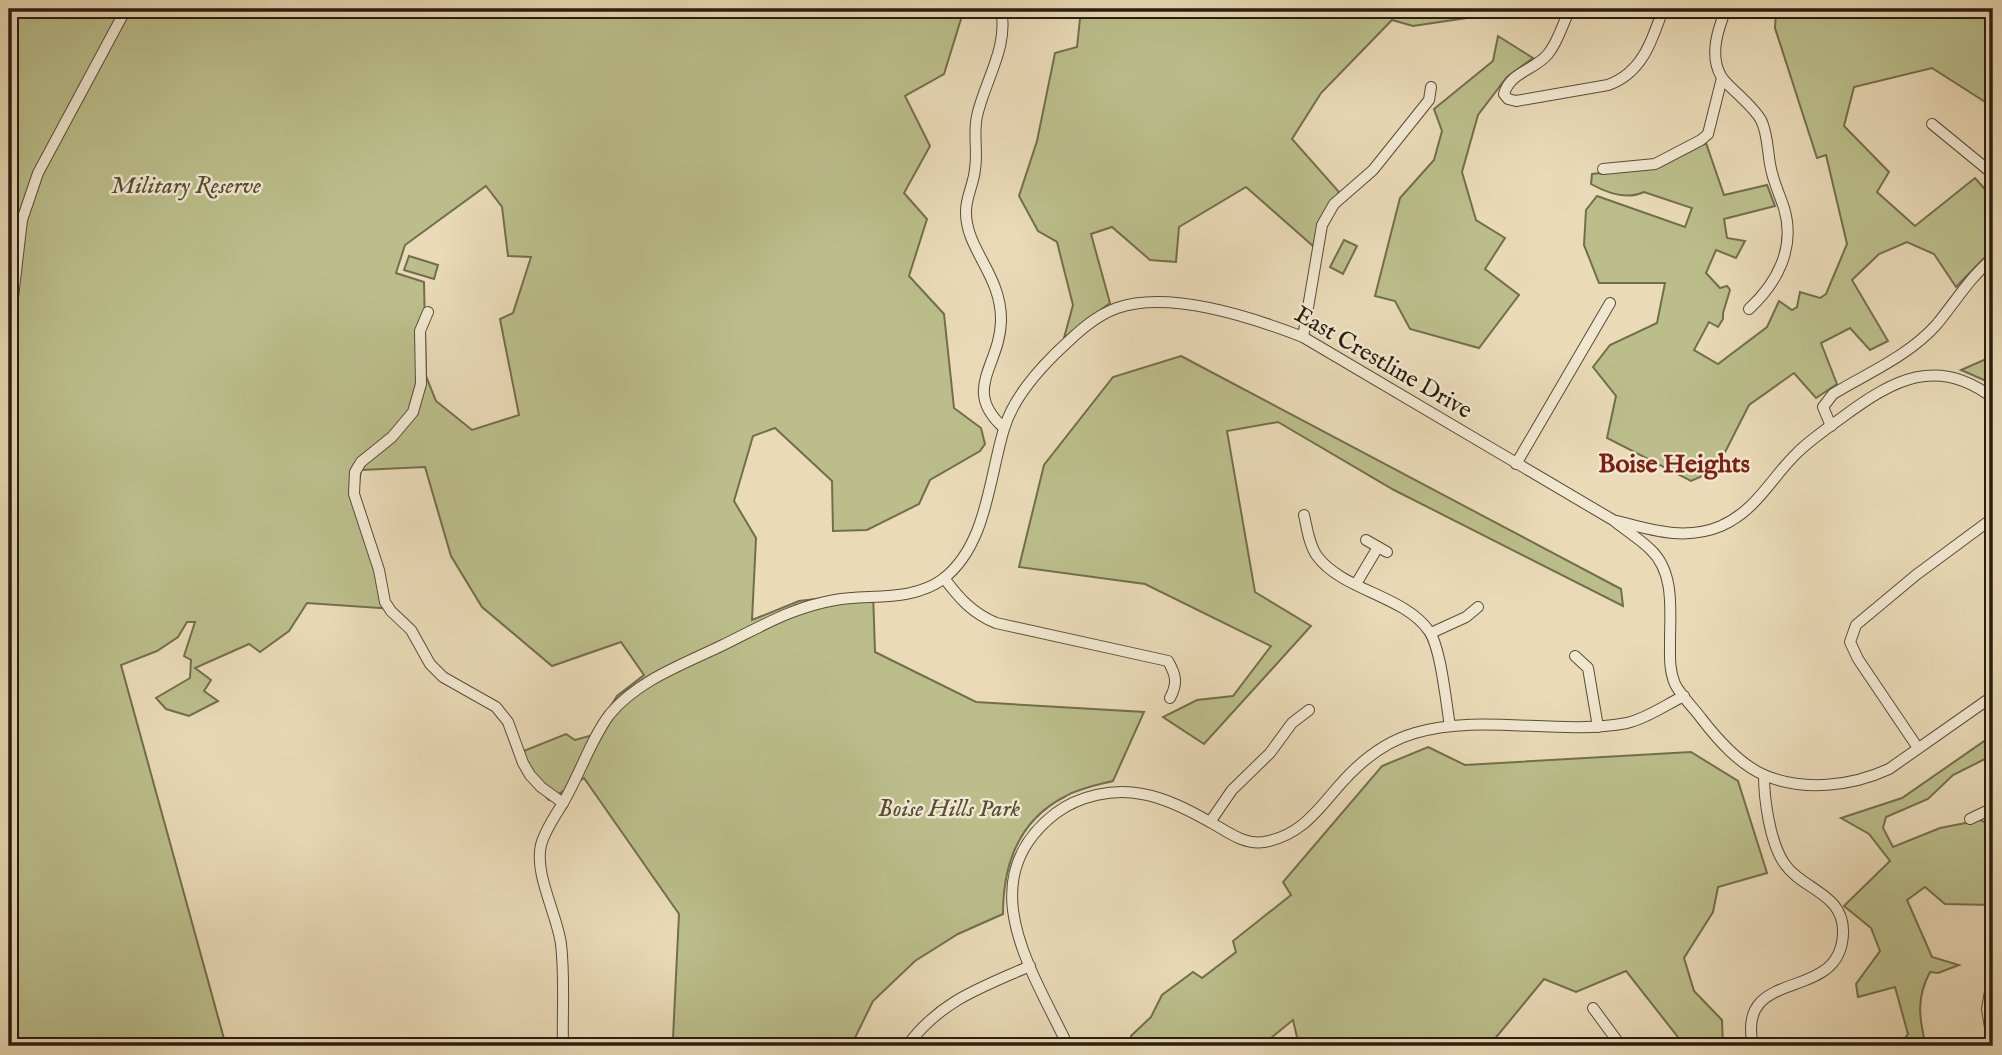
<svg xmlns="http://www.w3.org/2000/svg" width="2002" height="1055" font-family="'IM FELL English',serif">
  <rect width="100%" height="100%" fill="#eadab7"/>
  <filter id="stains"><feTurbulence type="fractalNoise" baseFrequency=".00286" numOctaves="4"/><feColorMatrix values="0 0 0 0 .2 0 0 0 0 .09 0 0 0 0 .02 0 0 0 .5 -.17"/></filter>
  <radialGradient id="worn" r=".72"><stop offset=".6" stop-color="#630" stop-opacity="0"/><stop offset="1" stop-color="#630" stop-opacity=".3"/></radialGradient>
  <g fill="#bbbe8b" stroke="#726e4d" stroke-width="2" fill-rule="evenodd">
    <path d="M9,9H954L961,19L944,74L905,96L930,146L904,193L927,219L909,276L944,314L954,408L981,428L985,444L980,451L930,480L919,504L867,530L833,531L832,481L775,428L753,436L734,501L756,538L752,620L799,601L873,592L875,652L976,702L1144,712L1113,781C1097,785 1080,788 1066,796C1018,820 1003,864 1003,914L958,934L915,961L873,1001L851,1046H663L673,1038L679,914L584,778L549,800L522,771L516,754L566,734L575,740L593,735L617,696L644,675L621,642L552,666L482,607L451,556L425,467L361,470L358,491L382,566L387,597L393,609L307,603L289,631L260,652L249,644L195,668L211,680L204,691L218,701L189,716L166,709L156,698L190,678L191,660L184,656L195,622H187L178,637L157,651L121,665L226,1046H9ZM486,186L502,207L508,256L531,257L513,313L500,319L519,415L472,430L436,401L426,376L424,282L396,273L405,245Z"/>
    <polygon points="1081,9 1482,9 1480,16 1413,26 1392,20 1321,93 1292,139 1339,192 1322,216 1313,246 1246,187 1179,227 1176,262 1150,260 1112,227 1091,234 1110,303 1064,338 1073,305 1057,242 1038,231 1019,196 1037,141 1055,53 1077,47"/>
    <path d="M1782,9H1993V107L1932,68L1854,87L1844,126L1889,172L1877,192L1915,226L1975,178L1993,198V249L1956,287L1934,254L1907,242L1879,254L1852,280L1888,341L1870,350L1850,328L1821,343L1837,384L1816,398L1794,373L1749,405L1716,470L1691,481L1607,438L1616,396L1593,367L1610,345L1657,323L1665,283H1599L1584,245L1586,210L1597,196L1685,227L1692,208L1644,192C1627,200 1607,193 1591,184L1592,174L1660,167L1706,143L1724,195L1767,185L1775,206L1724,219L1727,238L1745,241L1736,258L1716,250L1706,273L1720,288L1727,286L1730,290L1723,313V319L1718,327L1709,322L1694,350L1718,364L1767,327L1779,301L1792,310L1797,307L1800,292L1820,298L1826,294L1847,244L1826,155L1817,158L1775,28L1776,12Z"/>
    <polygon points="1498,36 1533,58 1507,77 1478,115 1462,172 1476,220 1505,238 1485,269 1519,295 1479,348 1410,329 1395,301 1375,296 1400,198 1434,160 1442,131 1434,109 1493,61"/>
    <polygon points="1344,240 1357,246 1343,274 1330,267"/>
    <polygon points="409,256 438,265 434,279 404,270"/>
    <polygon points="1993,350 1993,384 1961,370 1984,360"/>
    <polygon points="1181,356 1621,589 1623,606 1394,490 1278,422 1227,431 1255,592 1311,626 1204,744 1163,717 1197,700 1233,696 1271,646 1145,584 1019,567 1044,465 1113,377"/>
    <path d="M1993,735V743L1988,745L1991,756L1953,775L1928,799L1886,817L1883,828L1893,847L1940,828L1981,820L1993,828V905L1945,904L1925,887L1907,900L1932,957L1959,965L1938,973L1930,972C1916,998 1919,1018 1926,1046H1899L1908,1034L1895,987L1858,997L1856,984L1880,951L1871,928L1844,906L1890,861L1869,834L1841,818L1902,798Z"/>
    <polygon points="1428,747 1465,765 1691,752 1738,781 1767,873 1718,887 1713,912 1684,958 1694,991 1722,1020 1723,1046 1685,1046 1626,971 1576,992 1544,979 1489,1046 1299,1046 1293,1020 1261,1046 1132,1046 1131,1036 1151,1017 1162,995 1193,972 1202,978 1236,952 1233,941 1291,895 1283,882 1382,766"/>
  </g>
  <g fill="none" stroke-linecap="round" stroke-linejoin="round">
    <g stroke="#594c39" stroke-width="12">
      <g id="street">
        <path d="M1001,9C1009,47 985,80 977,116C973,135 978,151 975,169C974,183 966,197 966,211C965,249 1002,275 1001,321C1000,366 961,390 1004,428"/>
        <path d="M1570,9C1563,23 1558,42 1548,54C1535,70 1510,72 1504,94L1508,99L1516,101L1608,85C1642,73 1652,41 1663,9"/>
        <path d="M1726,9C1718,29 1709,55 1721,76C1725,83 1734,90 1740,96C1747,103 1756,111 1761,120C1769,136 1767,156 1772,173C1775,185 1780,196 1784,208C1796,248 1777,283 1749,309"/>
        <polyline points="1932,124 1993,174"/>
        <polyline points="1603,169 1655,164 1701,140 1708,134 1722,78"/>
        <path d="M428,312L420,331L421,384L413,412L392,437L361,462L355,472L354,494L379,570L385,602L391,611L411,630L430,664L443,677L496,707L508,722L523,763L530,775L541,787L563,803C555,816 545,830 541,845C534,874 557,914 561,944C565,978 562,1012 563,1046"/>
        <polyline points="9,331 22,220 38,173 126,9"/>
        <polyline points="1303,337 1322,225 1334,204 1373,170 1429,100 1431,87"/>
        <path d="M1831,426L1823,407L1833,394C1868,373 1910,355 1937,324C1956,301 1970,277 1993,258"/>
        <polyline points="1516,464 1610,303"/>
        <path d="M1304,515C1307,528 1309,545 1317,556C1343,591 1404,595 1429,631C1441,648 1446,703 1450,726"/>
        <path d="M1617,521C1652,530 1685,541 1721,526C1757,510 1771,478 1797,453C1811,439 1828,428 1844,416C1893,380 1937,355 1993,398"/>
        <polyline points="1366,540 1387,552"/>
        <path d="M944,578C959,598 972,613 996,623L1168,661C1176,675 1178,683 1170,698"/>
        <polyline points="1356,584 1378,547"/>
        <polyline points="1431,633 1466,617 1478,607"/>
        <polyline points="1575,656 1588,668 1598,727"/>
        <polyline points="1918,748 1858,659 1850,642 1856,625 1916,575 1993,518"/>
        <path d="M563,803C579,776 592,737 610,714C638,680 684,664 723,645C760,627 793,607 835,600C870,594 912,602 943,579C987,545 989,478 1004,429C1012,401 1033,376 1054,355C1073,337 1092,317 1117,308C1169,290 1254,318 1303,337L1613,520C1625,530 1640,539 1651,550C1675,573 1670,611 1670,642C1670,656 1669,670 1675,684C1681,696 1693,707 1701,718C1718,740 1739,764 1764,775C1804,792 1852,786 1889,769L1993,696"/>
        <polyline points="1987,812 1993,825"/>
        <polyline points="1970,819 1993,808"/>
        <polyline points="1210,822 1232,790 1270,753 1292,723 1309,710"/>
        <polyline points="1593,1008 1621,1046"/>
        <path d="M907,1046C940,1001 980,988 1030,966"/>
        <path d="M1068,1046C1032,970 969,880 1056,813C1079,796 1113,788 1142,794C1166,798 1189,810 1210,822C1227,831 1243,845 1264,842C1310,834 1325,796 1356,768C1373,752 1394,739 1415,733C1481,713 1558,736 1627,723C1648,718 1665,705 1684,696"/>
        <path d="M1753,1046C1735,964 1840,1005 1843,934C1845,893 1803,891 1784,863C1770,842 1764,800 1764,775"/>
        <polyline points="1993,1046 1987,1009 1993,974"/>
      </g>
    </g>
    <use href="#street" stroke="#f1e7d0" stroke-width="10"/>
  </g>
  <g text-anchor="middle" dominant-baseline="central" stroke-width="5" stroke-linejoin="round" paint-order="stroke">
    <g font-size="24" font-style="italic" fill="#554d34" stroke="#f1e7d0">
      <text x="186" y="186">Military Reserve</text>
      <text x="949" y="809">Boise Hills Park</text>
    </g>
    <g font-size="24" fill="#291d0f" stroke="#f1e7d0">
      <text transform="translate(1383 363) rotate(30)">East Crestline Drive</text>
    </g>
    <g font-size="26" font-weight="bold" fill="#7a1f14" stroke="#f1e7d0">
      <text x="1674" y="464">Boise Heights</text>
    </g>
  </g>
  <rect width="2002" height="1055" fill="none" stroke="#eadab7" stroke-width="35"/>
  <rect x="10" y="10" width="1981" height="1034" fill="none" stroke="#291d0f" stroke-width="3.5"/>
  <rect x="18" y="18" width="1967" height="1020" fill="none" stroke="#291d0f" stroke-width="2"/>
  <rect width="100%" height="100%" filter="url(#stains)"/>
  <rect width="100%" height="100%" fill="url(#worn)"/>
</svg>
